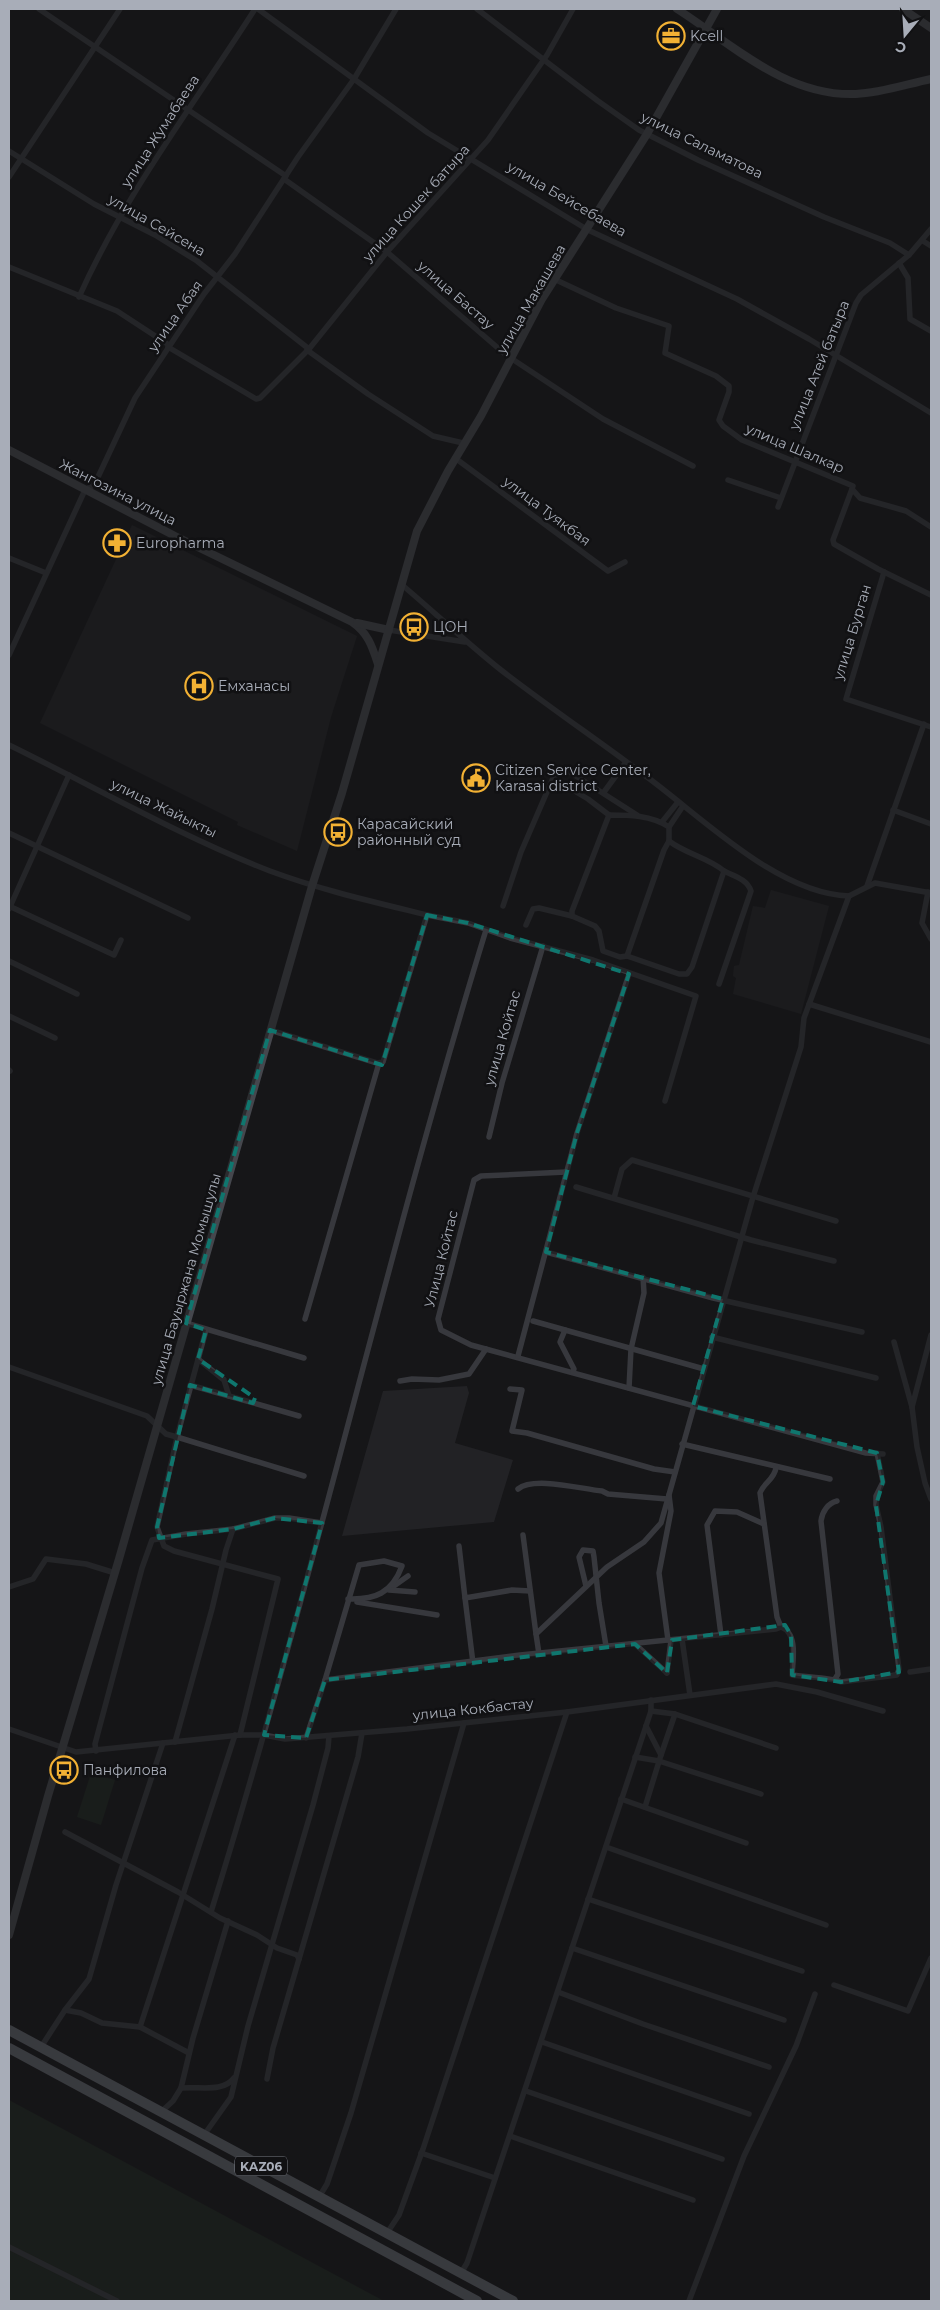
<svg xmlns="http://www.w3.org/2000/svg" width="940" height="2310" font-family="Montserrat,sans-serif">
  <rect width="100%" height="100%" fill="#161618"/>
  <g fill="#222225">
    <polygon points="132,525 357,636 331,717 297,851 237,825 238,822 40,723"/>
    <polygon points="771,890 829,906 801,1014 733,994 736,978 733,976 734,966 739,965 753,906 765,908"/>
    <polygon points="467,1386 469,1393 455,1443 513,1460 494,1522 342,1536 383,1391"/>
  </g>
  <g fill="#1e261f">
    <polygon points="91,1773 115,1780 101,1825 77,1817"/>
    <polygon points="9,2100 384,2301 9,2301"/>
  </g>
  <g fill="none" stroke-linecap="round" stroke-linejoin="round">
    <g stroke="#37383d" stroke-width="5.5">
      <polyline points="39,9 286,176"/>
      <polyline points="258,9 428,133 588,230 737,299 809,339 931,413"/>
      <polyline points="477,9 598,101 639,130 698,160 824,217 890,243 909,255"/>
      <polyline points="9,151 94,204 155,235 197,261 309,349"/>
      <polyline points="9,177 120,9"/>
      <polyline points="284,179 387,252 506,355 603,419 693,466"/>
      <polyline points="923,241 931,246"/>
      <polyline points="899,263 908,278 910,319 931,331"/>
      <polyline points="9,267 117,311 169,345"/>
      <polyline points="554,279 616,308 669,326 665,353 716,376 729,386 729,392 719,420 723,426 742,440 853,486 852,489 860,498 906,511 931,527"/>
      <path d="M79,297C125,194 195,103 255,9"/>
      <polyline points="168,347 256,399 260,398 309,349 387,252 488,140 547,55 573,9"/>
      <polyline points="307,350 368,394 433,436 463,443"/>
      <polyline points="455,458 608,571 625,562"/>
      <polyline points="728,480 781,498"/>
      <polyline points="852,489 833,540 834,544 878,569 931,595"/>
      <polyline points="778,507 856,303 861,295 909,255 931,229"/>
      <polyline points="9,558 46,573"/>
      <polyline points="884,572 846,699 931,727"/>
      <path d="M401,584C434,612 466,642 501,670C549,707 599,741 647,777C703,818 778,894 849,896"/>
      <polyline points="389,630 465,642"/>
      <polyline points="9,655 85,490 92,486 98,477 135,398 204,294 235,254 298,157 354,79 396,9"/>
      <path d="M9,745C95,787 180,836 270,871C321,890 374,902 427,915"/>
      <polyline points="553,778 556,771 565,769 637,815"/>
      <polyline points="604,792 626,762"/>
      <polyline points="893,810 931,824"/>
      <path d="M609,815C629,815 651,815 669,827V841L664,850L627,956L620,957L603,951L599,931L595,926L572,916V911Z"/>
      <polyline points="662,822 678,802"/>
      <polyline points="669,827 683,806"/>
      <polyline points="9,833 188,918"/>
      <polyline points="867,886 924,724"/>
      <polyline points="928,892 922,923 931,939"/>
      <polyline points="849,896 875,883 931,893"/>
      <polyline points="9,906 114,955 121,940"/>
      <polyline points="503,906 521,852 553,778 588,799 609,815"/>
      <polyline points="9,909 69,775"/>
      <polyline points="526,925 533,909 539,908 572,916"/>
      <path d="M627,956L679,974H687L692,967L724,871C709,858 686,854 669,841"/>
      <polyline points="9,961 77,994"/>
      <path d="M719,984L751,891C747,879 734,876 724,871"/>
      <polyline points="809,1004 931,1042"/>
      <polyline points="9,1016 55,1038"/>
      <polyline points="270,1030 377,1063 383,1062 427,915 468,923 510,938 593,960 696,996 665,1101"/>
      <polyline points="9,1070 10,1071"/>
      <polyline points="489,1137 502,1083 543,946"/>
      <polyline points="566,1172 481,1176 474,1180 438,1319 441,1330 471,1345 866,1453 883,1454"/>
      <polyline points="576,1187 751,1240 834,1261"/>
      <polyline points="614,1198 622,1169 632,1160 836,1221"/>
      <polyline points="546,1252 713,1298 862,1332"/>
      <polyline points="305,1319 379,1063"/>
      <polyline points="533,1321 704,1369"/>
      <polyline points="186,1323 304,1358"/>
      <polyline points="565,1330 560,1342 574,1369 573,1372"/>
      <polyline points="712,1337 876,1378"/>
      <polyline points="894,1342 912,1407 917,1447 925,1483 931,1499"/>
      <polyline points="518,1356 577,1133 629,974"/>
      <polyline points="198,1359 224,1380 229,1396 299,1416"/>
      <polyline points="9,1367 147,1416 166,1434 177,1437 206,1330"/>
      <polyline points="400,1381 412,1379 439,1380 469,1374 486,1349"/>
      <polyline points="190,1385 229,1396"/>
      <polyline points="629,1388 631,1349 644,1293 643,1277"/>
      <polyline points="510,1389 522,1390 512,1431 527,1433 654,1469 675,1472"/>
      <polyline points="912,1407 931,1335"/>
      <polyline points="682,1444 830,1479"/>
      <path d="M776,1468C774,1480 764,1482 760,1493L777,1617L781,1627"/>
      <path d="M518,1489C534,1476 581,1489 602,1491L608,1494L667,1499"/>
      <polyline points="523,1535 536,1634"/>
      <polyline points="459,1546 465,1598 512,1590 530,1591"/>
      <polyline points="586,1586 579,1557 583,1550 593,1551 594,1557 599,1603 606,1646"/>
      <polyline points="9,1587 33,1579 46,1559 86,1564 115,1573"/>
      <polyline points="391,1588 408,1576"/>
      <polyline points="389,1590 415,1592"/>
      <polyline points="465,1598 473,1663"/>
      <polyline points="357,1602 437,1615"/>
      <polyline points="721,1635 707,1525 715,1511 737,1512 764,1524"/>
      <polyline points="682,1639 690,1695"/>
      <polyline points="668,1640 659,1573 671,1511 669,1495"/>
      <polyline points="635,1644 667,1673"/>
      <polyline points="539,1654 536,1634 607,1567 644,1542 661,1523 753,1197 801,1047 804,1018 849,896"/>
      <polyline points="910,1672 931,1669"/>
      <polyline points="667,1673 671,1640"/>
      <path d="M835,1679L838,1674L821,1521C822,1512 828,1503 837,1501"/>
      <path d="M325,1680L359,1565L384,1561L402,1566C392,1593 375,1600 348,1599"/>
      <polyline points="651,1711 675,1714 776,1748"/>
      <polyline points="9,1729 76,1752 240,1735 264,1735 285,1739 407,1729 567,1712 776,1684 817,1692 883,1711"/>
      <polyline points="240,1735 278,1579 174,1551 164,1546 157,1527 177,1437 304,1476"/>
      <path d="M306,1738L325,1680L520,1655L776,1629L781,1627C798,1633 793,1660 792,1675C804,1677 834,1678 841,1682L897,1675L899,1669L881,1527L876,1505V1496L883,1482L877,1453"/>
      <polyline points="175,1742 212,1609 226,1550 233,1529"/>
      <polyline points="96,1751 95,1744 142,1568 152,1540 186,1534 233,1529 275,1518 289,1518 322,1523"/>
      <polyline points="661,1755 675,1714"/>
      <polyline points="635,1757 659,1761 761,1794"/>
      <polyline points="621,1799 746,1843"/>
      <polyline points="645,1807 661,1755 646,1726"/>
      <polyline points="65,1832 178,1892 220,1918 257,1935 277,1948 297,1955 299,1959"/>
      <polyline points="606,1847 826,1925"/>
      <polyline points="588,1899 802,1971"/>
      <path d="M211,1912C312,1588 386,1255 486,930"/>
      <polyline points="572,1948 784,2020"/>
      <polyline points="834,1985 908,2011 931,1958"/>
      <polyline points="558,1992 643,2024 769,2067"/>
      <polyline points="65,2010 81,2013 102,2023 140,2027 189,2053"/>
      <polyline points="140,2027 235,1735"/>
      <polyline points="542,2042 749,2114"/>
      <polyline points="41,2047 65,2010 89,1979 116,1885 163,1743"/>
      <polyline points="267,2079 273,2048 358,1757 362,1733"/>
      <polyline points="181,2088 193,2038 228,1921"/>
      <polyline points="526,2091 722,2159"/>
      <path d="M161,2112L173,2101L181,2088C199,2086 223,2093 234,2078"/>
      <polyline points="204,2135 231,2097 248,2026 313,1805 328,1748 329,1736"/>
      <polyline points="510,2136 693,2200"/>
      <polyline points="421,2153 495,2178"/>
      <polyline points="319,2197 327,2184 351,2113 464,1723"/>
      <polyline points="387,2233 399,2215 423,2149 567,1712"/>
      <polyline points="9,2247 117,2301"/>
      <polyline points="461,2273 467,2263 651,1711 651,1700"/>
      <polyline points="689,2301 744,2156 796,2046 815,1994"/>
    </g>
    <g stroke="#45474d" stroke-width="8">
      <path d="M677,9C732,44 786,97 856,94C881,93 907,84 931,79"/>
      <polyline points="903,9 931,28"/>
      <path d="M9,450L175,536L352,622C368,633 372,646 378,664"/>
      <polyline points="357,623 389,630"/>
      <polyline points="9,1935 48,1796 119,1559 312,886 342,793 417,531 448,471 481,416 542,299 647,134 717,9"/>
    </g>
    <g stroke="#63666e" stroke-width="10">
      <polyline points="9,2030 513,2301"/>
      <polyline points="9,2048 477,2301"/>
    </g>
  </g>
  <path d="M0 0H940V2310H0ZM427,915L468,923L629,974L577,1133L546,1252L723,1299L693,1406L877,1453L883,1482L876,1505L899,1672L841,1682L792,1675L791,1635L785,1625L672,1640L667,1673L635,1644L325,1680L306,1738L264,1735L322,1523L275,1518L233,1529L159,1538L157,1527L190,1385L253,1403L255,1398L198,1359L206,1330L186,1323L270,1030L382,1065Z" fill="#161618" fill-opacity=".55" fill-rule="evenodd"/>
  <path fill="none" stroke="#0f766e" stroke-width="4" stroke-dasharray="10 6" stroke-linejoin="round" d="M427,915L468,923L629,974L577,1133L546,1252L723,1299L693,1406L877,1453L883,1482L876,1505L899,1672L841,1682L792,1675L791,1635L785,1625L672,1640L667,1673L635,1644L325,1680L306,1738L264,1735L322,1523L275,1518L233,1529L159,1538L157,1527L190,1385L253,1403L255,1398L198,1359L206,1330L186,1323L270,1030L382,1065Z"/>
  <defs>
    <g id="office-ring" transform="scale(1.4375)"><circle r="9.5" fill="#111113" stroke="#f2b134" stroke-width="1.5"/><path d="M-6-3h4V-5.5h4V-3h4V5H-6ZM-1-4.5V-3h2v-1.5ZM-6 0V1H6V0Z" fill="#f2b134"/></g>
    <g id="pharmacy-ring" transform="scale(1.4375)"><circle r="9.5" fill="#111113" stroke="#f2b134" stroke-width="1.5"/><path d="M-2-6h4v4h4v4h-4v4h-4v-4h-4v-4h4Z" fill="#f2b134"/></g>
    <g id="bus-ring" transform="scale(1.4375)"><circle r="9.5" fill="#111113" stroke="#f2b134" stroke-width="1.5"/><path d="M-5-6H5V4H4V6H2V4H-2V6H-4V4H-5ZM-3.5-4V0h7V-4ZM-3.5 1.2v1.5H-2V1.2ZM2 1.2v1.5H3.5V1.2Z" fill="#f2b134"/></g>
    <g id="hospital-ring" transform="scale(1.4375)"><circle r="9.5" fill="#111113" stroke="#f2b134" stroke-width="1.5"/><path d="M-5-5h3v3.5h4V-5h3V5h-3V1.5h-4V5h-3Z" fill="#f2b134"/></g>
    <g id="civic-ring" transform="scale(1.4375)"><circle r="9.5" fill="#111113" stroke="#f2b134" stroke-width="1.5"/><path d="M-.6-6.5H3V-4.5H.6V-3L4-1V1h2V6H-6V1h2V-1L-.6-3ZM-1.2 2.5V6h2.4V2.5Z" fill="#f2b134"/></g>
  </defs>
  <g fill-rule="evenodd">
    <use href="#office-ring" x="671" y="36"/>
    <use href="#pharmacy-ring" x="117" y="543"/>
    <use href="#bus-ring" x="414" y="627"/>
    <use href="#hospital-ring" x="199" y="686"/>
    <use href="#civic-ring" x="476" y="778"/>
    <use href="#bus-ring" x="338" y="832"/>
    <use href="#bus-ring" x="64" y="1770"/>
  </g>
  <g text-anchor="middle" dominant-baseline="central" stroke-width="5" stroke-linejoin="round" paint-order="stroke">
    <rect fill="#111113" stroke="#7b7e86" stroke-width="1" x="235" y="2156.5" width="52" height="19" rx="4"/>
    <g font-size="12" font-weight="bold" fill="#a8adb8">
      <text x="261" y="2166">KАZ06</text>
    </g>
    <g font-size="14" fill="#a8adb8" stroke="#111113" text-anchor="start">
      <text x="690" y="36">Kcell</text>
      <text x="136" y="543">Europharma</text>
      <text x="433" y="627">ЦОН</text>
      <text x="218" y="686">Емханасы</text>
      <text x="495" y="770">Citizen Service Center,<tspan x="495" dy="16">Karasai district</tspan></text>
      <text x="357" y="824">Карасайский<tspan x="357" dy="16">районный суд</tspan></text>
      <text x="83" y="1770">Панфилова</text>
    </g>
    <g font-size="14" fill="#a8adb8" stroke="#111113">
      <text transform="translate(160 131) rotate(-57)">улица Жумабаева</text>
      <text transform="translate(702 145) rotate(26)">улица Саламатова</text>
      <text transform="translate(567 199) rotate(30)">улица Бейсебаева</text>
      <text transform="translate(416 203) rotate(-48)">улица Кошек батыра</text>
      <text transform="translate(157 225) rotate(30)">улица Сейсена</text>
      <text transform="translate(456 295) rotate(41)">улица Бастау</text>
      <text transform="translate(531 299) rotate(-60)">улица Макашева</text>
      <text transform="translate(175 316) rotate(-55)">улица Абая</text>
      <text transform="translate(819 365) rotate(-68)">улица Атей батыра</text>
      <text transform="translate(795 448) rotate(23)">улица Шалкар</text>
      <text transform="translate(118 492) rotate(27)">Жангозина улица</text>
      <text transform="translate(547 511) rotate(37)">улица Туякбая</text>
      <text transform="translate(852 632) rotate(-73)">улица Бурган</text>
      <text transform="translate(164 808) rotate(26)">улица Жайыкты</text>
      <text transform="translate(502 1038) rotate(-74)">улица Койтас</text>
      <text transform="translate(441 1259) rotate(-76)">Улица Койтас</text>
      <text transform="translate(186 1279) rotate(-74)">улица Бауыржана Момышулы</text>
      <text transform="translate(473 1709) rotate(-6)">улица Кокбастау</text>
    </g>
  </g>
  <rect width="940" height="2310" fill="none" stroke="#a8adb8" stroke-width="20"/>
  <g transform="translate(905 35) rotate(198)" stroke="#111113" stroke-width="4" paint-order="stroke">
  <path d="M0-4L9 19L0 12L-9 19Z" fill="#a8adb8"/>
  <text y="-8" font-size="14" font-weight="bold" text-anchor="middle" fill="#a8adb8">С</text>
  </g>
</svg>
